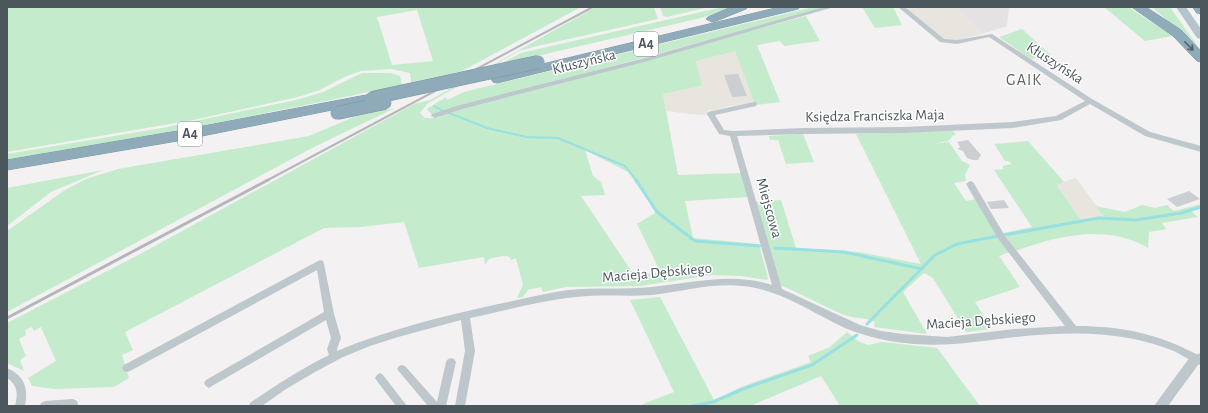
<svg xmlns="http://www.w3.org/2000/svg" width="1208" height="413" font-family="'Alegreya Sans',sans-serif">
  <rect width="100%" height="100%" fill="#f3f1f1"/>
  <g fill="#e8e4de">
    <polygon points="920,7 955,7 982,34 957,40 947,41 941,39 905,9"/>
    <polygon points="735,50 754,103 729,106 714,111 710,110 707,111 708,115 689,114 667,111 663,94 702,86 696,61"/>
    <polygon points="1076,178 1098,208 1104,217 1080,219 1057,184"/>
  </g>
  <polygon fill="#e4e2e2" points="955,7 1009,7 1007,26 982,34"/>
  <g fill="#c5ebcd" fill-rule="evenodd">
    <path d="M7,7H581L462,71L411,82L410,73L391,69L361,71L344,77L320,90L298,97L193,120L7,152ZM417,10L433,61L392,65L377,17Z"/>
    <path d="M596,7H654L658,19L537,46L519,51L427,104L420,113L425,118H436L456,110L806,16L820,41L784,46L780,41L757,45L780,102L755,105L735,51L696,61L702,86L663,94L678,175L741,173L748,197L685,201L693,238L759,244L768,278L767,280L740,276L712,275L640,286L566,287L543,292L541,287L528,290L523,297L517,298L523,285L516,258L511,260L509,257C505,255 493,258 489,259L485,265L484,257L419,268L404,222L361,227L324,228L125,332L133,350L122,355L129,378L114,387L54,389L32,386L28,378L56,361L41,327L34,331L32,327L25,330L26,335L19,339L26,356L20,360L24,371L7,363V323L142,253L414,104L430,100ZM585,150L628,172L654,208L655,213L637,224L661,273L634,275L581,196L605,195L601,182L593,176Z"/>
    <polygon points="660,7 709,7 667,17 663,16"/>
    <polygon points="723,7 734,7 701,18 498,65 521,53"/>
    <polygon points="813,7 828,7 441,113 431,114 427,109 446,97 447,100 464,92"/>
    <polygon points="862,7 893,7 902,25 875,28"/>
    <polygon points="1104,7 1128,7 1173,36 1145,41"/>
    <polygon points="1152,7 1170,7 1201,51"/>
    <polygon points="1022,29 1051,55 1031,59 999,37"/>
    <path d="M362,73H390L400,76L402,85C271,113 139,138 7,160V154L162,128L296,100L323,92Z"/>
    <polygon points="395,108 310,149 7,312 7,231 65,190 86,179 118,169 309,136 354,117"/>
    <path d="M953,131L956,135L951,136L952,137L948,141L933,144L949,142L962,161L970,165L965,175L966,181L954,183L966,201L977,199L1010,252L999,256L1020,287L975,302L992,329L966,332L933,278L924,273L903,292L927,334L874,327L875,322C864,317 853,319 842,314C821,305 801,294 780,285L755,202L781,200L796,248L859,252L921,264L856,134Z"/>
    <polygon points="803,134 814,162 786,164 778,140 770,140 769,136"/>
    <path d="M1028,141L1064,182L1057,185L1080,219L1104,217L1096,206L1125,212L1142,205L1155,208L1167,205L1174,211L1201,204V208L1191,211L1198,217L1162,223L1166,229L1149,232L1148,248C1107,223 1057,236 1015,251L1003,233L1032,227L994,170L1004,169L1002,166L1012,164L1008,161H1005L994,144Z"/>
    <polygon points="103,170 51,192 7,226 7,188"/>
    <polygon points="660,297 714,400 741,387 811,362 808,356 830,347 847,332 858,341 868,345 882,342 937,348 980,406 840,406 821,376 750,406 644,406 643,404 674,392 630,300"/>
  </g>
  <g fill="none" stroke-linecap="round" stroke-linejoin="round">
    <g stroke="#98e0e2" stroke-width="2">
      <polyline points="434,106 443,111"/>
      <polyline points="449,113 487,128 526,137 558,138 625,166 637,181"/>
    </g>
    <g stroke="#98e0e2" stroke-width="3">
      <polyline points="636,180 657,212 695,241 760,246"/>
      <polyline points="1004,235 1099,218 1136,220 1181,213 1201,207"/>
      <polyline points="775,248 844,252 922,269"/>
      <polyline points="867,324 935,255 957,244 998,236"/>
      <polyline points="692,406 713,402 743,389 812,365 857,335"/>
    </g>
  </g>
  <g fill="#cbcfd2">
    <polygon points="738,74 747,96 732,97 724,75"/>
    <polygon points="968,140 981,155 978,160 973,160 967,158 963,151 958,149 960,147 957,142"/>
    <polygon points="1189,191 1200,199 1177,207 1167,199"/>
    <polygon points="1004,200 1009,208 991,209 987,202"/>
  </g>
  <g fill="none" stroke-linecap="round" stroke-linejoin="round">
    <g stroke="#7a96a5" stroke-width="1">
      <g id="motorway">
        <polygon points="732,7 748,7 746,9 716,21 712,22 706,19 708,17"/>
        <polygon points="780,7 800,7 798,9 497,83 493,82 491,79 493,76 497,75"/>
        <polygon points="1132,7 1146,7 1181,30 1201,51 1201,62 1197,61 1173,36"/>
        <polygon points="1193,7 1201,7 1201,14 1197,13"/>
        <polygon points="372,94 377,95 379,98 377,101 177,141 7,170 7,160 177,131"/>
      </g>
    </g>
    <g fill="#bec7cb" fill-rule="evenodd">
      <polygon points="824,7 834,7 644,62 462,109 435,118 431,116 432,114 460,105 641,59"/>
      <path d="M898,7H905L944,39L957,40L992,34L1092,99L1150,132L1201,146V152L1145,136L1090,104L1061,120L1013,128L904,133L804,134L737,136L782,289L860,325L881,331L903,334L947,337L1014,329L1065,326L999,240L966,184L970,181L973,182L1005,236L1076,326C1122,326 1159,334 1200,356V362L1197,363C1189,360 1182,355 1174,351C1161,346 1148,342 1134,339C1095,331 1054,333 1015,337C980,341 949,347 914,344C890,342 867,337 845,328C815,314 788,295 756,288C721,280 686,291 652,295C627,297 602,294 577,297C541,300 505,311 470,318L475,351L465,406H455L465,351L461,320L398,337L370,346L343,357L315,372L286,389L262,406H249L250,403C276,385 301,369 329,355L327,349L331,338L326,320L212,386L209,388L206,386L204,383L206,380L324,312L317,270L130,371L127,372L124,371L122,368L124,365L320,260L323,261L324,264L334,314L341,338L337,349V351C392,328 445,316 503,303C524,299 546,293 568,290C596,287 624,290 652,287C693,283 732,272 772,285L730,136L719,134L707,114L708,112L754,102H756L757,104L756,106L715,115L724,130L733,131L804,128L904,127L1013,122L1056,116L1085,101L989,37L957,44L940,42Z"/>
      <polygon points="451,358 454,359 456,362 446,406 428,406 397,369 399,366 402,365 405,366 437,402 446,362 448,359"/>
      <path d="M7,368C24,375 29,389 25,406H15C18,394 18,385 7,378Z"/>
      <polygon points="380,373 383,375 407,406 396,406 377,381 375,378 377,375"/>
      <polygon points="73,399 77,401 78,404 77,406 40,406 41,403 45,401"/>
    </g>
    <polygon fill="#bec7cb" fill-rule="evenodd" points="1201,353 1201,364 1198,365 1168,406 1154,406 1190,357"/>
    <polygon fill="#b4c4cc" fill-rule="evenodd" points="1176,7 1186,7 1201,29 1201,39 1197,38"/>
    <use href="#motorway" fill="#8fabb9" fill-rule="evenodd"/>
    <polyline stroke="#b4b7ba" stroke-width="2" points="266,181 593,7"/>
    <polyline stroke="#b4b7ba" stroke-width="3" points="7,318 268,180"/>
    <g stroke="#7a96a5" stroke-width="14" stroke-linecap="butt">
      <g id="motorway-bridge">
        <polyline points="372,98 538,62"/>
        <polyline points="337,113 385,103"/>
      </g>
    </g>
    <use href="#motorway-bridge" stroke="#8fabb9" stroke-width="13"/>
  </g>
  <defs><path id="oneway-shaft" d="M-6 0H5M1.5-3L5.5 0L1.5 3" fill="none" stroke-width="1.6" stroke-linecap="round" stroke-linejoin="round"/></defs>
  <use stroke="#525f65" href="#oneway-shaft" transform="translate(1189 46) rotate(45)"/>
  <g text-anchor="middle" dominant-baseline="central" stroke-width="3" stroke-linejoin="round" paint-order="stroke">
    <g fill="#fff" stroke="#81898d" stroke-width="1">
      <rect x="634" y="32" width="24" height="24" rx="3"/>
      <rect x="178" y="122" width="24" height="24" rx="3"/>
    </g>
    <g font-size="14" font-weight="bold" fill="#4b575c">
      <text x="646" y="44">A4</text>
      <text x="190" y="134">A4</text>
    </g>
    <g font-size="15" fill="#4b575c" stroke="#fff">
      <text transform="translate(584 62) rotate(-14)">Kłuszyńska</text>
      <text transform="translate(1055 63) rotate(33)">Kłuszyńska</text>
      <text transform="translate(875 116) rotate(-1)">Księdza Franciszka Maja</text>
      <text transform="translate(769 208) rotate(74)">Miejscowa</text>
      <text transform="translate(657 273) rotate(-5)">Macieja Dębskiego</text>
      <text transform="translate(981 321) rotate(-4)">Macieja Dębskiego</text>
    </g>
    <g font-size="16" letter-spacing="1" fill="#5e6265" stroke="#fff">
      <text x="1024" y="80">GAIK</text>
    </g>
  </g>
  <rect width="1208" height="413" fill="none" stroke="#4b575c" stroke-width="16"/>
</svg>
